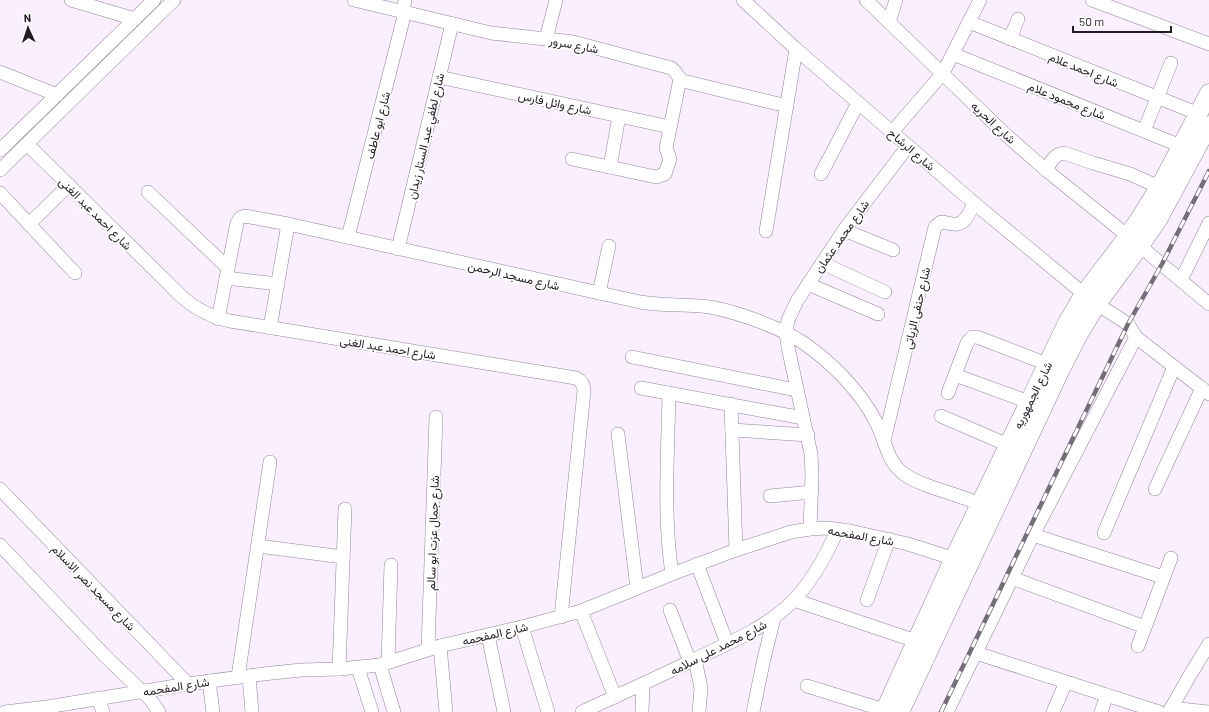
<svg xmlns="http://www.w3.org/2000/svg" width="1209" height="712" font-family="Barlow,Vazirmatn,sans-serif">
  <rect width="100%" height="100%" fill="#f9effe"/>
  <g fill="none" stroke-linecap="round" stroke-linejoin="round">
    <g stroke="#918697" stroke-width="14">
      <g id="street">
        <polyline points="71,0 135,19"/>
        <path d="M354,0L491,33L573,42L671,68C677,71 677,78 683,81L787,106"/>
        <polyline points="743,0 796,49 974,203 1084,294"/>
        <polyline points="866,0 1005,134 1046,170 1128,236"/>
        <polyline points="1092,0 1209,44"/>
        <polyline points="403,12 405,0"/>
        <polyline points="889,22 896,0"/>
        <polyline points="969,22 1199,114"/>
        <polyline points="546,39 556,0"/>
        <polyline points="1010,39 1018,19"/>
        <polyline points="953,54 1181,146"/>
        <polyline points="0,72 57,95"/>
        <polyline points="439,77 670,127"/>
        <polyline points="1144,131 1171,63"/>
        <polyline points="892,132 943,73 980,0"/>
        <path d="M27,144L180,295C195,309 210,317 230,321L576,378C582,381 584,385 584,391L561,617"/>
        <polyline points="0,150 154,0"/>
        <polyline points="572,159 656,177 665,174 670,159 666,148 680,79"/>
        <polyline points="610,167 619,116"/>
        <polyline points="0,170 174,0"/>
        <path d="M1046,170C1051,162 1054,154 1064,153L1093,163L1130,174L1159,187"/>
        <polyline points="821,174 858,103"/>
        <polyline points="148,192 228,268"/>
        <polyline points="0,193 75,273"/>
        <polyline points="29,224 69,185"/>
        <polyline points="844,230 893,250"/>
        <polyline points="766,231 796,49"/>
        <polyline points="348,237 405,12"/>
        <polyline points="1140,246 1209,304"/>
        <polyline points="398,249 452,24"/>
        <polyline points="822,263 885,292"/>
        <polyline points="226,278 278,284"/>
        <polyline points="1181,280 1209,223"/>
        <polyline points="808,284 878,314"/>
        <polyline points="599,293 609,246"/>
        <polyline points="1097,304 1128,324 1136,337 1209,394"/>
        <path d="M218,319L237,223L240,218L245,216L288,224L640,302C663,306 687,304 710,307C737,312 783,328 805,344C832,363 861,392 876,422C885,439 887,462 904,474C913,481 924,484 934,488C950,493 965,498 980,504"/>
        <polyline points="270,328 288,224"/>
        <polyline points="632,357 796,390"/>
        <polyline points="955,375 1029,402"/>
        <polyline points="641,388 803,418"/>
        <path d="M669,393C668,453 663,514 672,574"/>
        <polyline points="948,393 967,343 972,337 977,337 1047,364"/>
        <polyline points="731,404 736,550"/>
        <polyline points="941,416 1008,445"/>
        <polyline points="732,430 808,435"/>
        <polyline points="618,434 637,588"/>
        <path d="M884,441L935,227L941,222C946,222 949,224 954,224C965,226 970,211 974,203"/>
        <polyline points="0,489 188,684"/>
        <polyline points="1155,489 1202,388"/>
        <polyline points="770,496 812,492"/>
        <polyline points="810,529 812,474 811,454 788,347 786,333 788,320 797,301 844,230 908,146"/>
        <polyline points="1104,533 1174,367"/>
        <polyline points="1033,535 1163,577"/>
        <polyline points="0,545 106,657 150,699 159,712"/>
        <polyline points="258,546 343,557"/>
        <polyline points="697,564 727,643"/>
        <polyline points="1012,578 1145,627"/>
        <polyline points="794,600 916,641"/>
        <polyline points="867,600 889,539"/>
        <polyline points="670,610 690,662"/>
        <polyline points="581,611 615,697"/>
        <polyline points="522,627 548,712"/>
        <polyline points="488,635 504,712"/>
        <polyline points="440,646 446,712"/>
        <polyline points="1138,646 1171,558"/>
        <polyline points="428,649 436,417"/>
        <polyline points="976,653 1159,712"/>
        <polyline points="695,659 701,688 699,712"/>
        <polyline points="388,662 391,565"/>
        <polyline points="380,665 394,712"/>
        <polyline points="358,668 372,712"/>
        <polyline points="339,669 345,509"/>
        <polyline points="249,676 252,712"/>
        <polyline points="238,677 270,462"/>
        <polyline points="209,681 213,712"/>
        <polyline points="807,686 884,710"/>
        <polyline points="98,698 103,712"/>
        <polyline points="1171,708 1209,712"/>
        <polyline points="5,712 47,707 188,684 263,674 301,670 339,669 380,665 440,646 522,627 581,611 672,574 736,550 791,532 810,529 827,528 850,531 908,544 961,561"/>
        <path d="M582,712C618,695 654,679 689,662C724,645 763,630 791,603C812,582 826,556 838,529"/>
        <polyline points="642,712 643,684"/>
        <polyline points="753,712 763,663 774,618"/>
        <polyline points="947,712 1033,535 1136,337"/>
        <polyline points="1053,712 1066,682"/>
        <polyline points="1101,712 1107,695"/>
        <polyline points="1169,712 1190,675 1209,644"/>
      </g>
    </g>
    <g stroke="#918697" stroke-width="19">
      <g id="secondary">
        <polyline points="884,712 954,558 1068,321 1084,294 1128,236 1142,215 1164,179 1209,93"/>
        <polyline points="900,712 1060,371 1080,332 1097,304 1140,246 1159,218 1209,125"/>
      </g>
    </g>
    <use href="#street" stroke="#fff" stroke-width="13"/>
    <use href="#secondary" stroke="#fff" stroke-width="18"/>
    <g stroke="#746e78" stroke-width="4.5">
      <polyline id="rail" points="941,712 1128,324 1162,264 1209,171"/>
    </g>
    <use href="#rail" stroke="#fff" stroke-width="3" stroke-dasharray="9" stroke-linecap="butt"/>
  </g>
  <g text-anchor="middle" dominant-baseline="central" stroke-width="3.5" stroke-linejoin="round" paint-order="stroke">
    <g font-size="12" fill="#221d24" stroke="#fff">
      <text transform="translate(574 44) rotate(11)">شارع سرور</text>
      <text transform="translate(1084 69) rotate(22)">شارع احمد علام</text>
      <text transform="translate(1067 100) rotate(22)">شارع محمود علام</text>
      <text transform="translate(555 102) rotate(12)">شارع وائل فارس</text>
      <text transform="translate(994 122) rotate(43)">شارع الحريه</text>
      <text transform="translate(377 125) rotate(-76)">شارع ابو عاطف</text>
      <text transform="translate(425 136) rotate(-77)">شارع لطفي عبد الستار زيدان</text>
      <text transform="translate(912 149) rotate(41)">شارع الرشاح</text>
      <text transform="translate(96 213) rotate(45)">شارع احمد عبد الغنى</text>
      <text transform="translate(841 236) rotate(-55)">شارع محمد عثمان</text>
      <text transform="translate(514 275) rotate(13)">شارع مسجد الرحمن</text>
      <text transform="translate(916 308) rotate(-77)">شارع حنفى الزياتى</text>
      <text transform="translate(388 347) rotate(9)">شارع احمد عبد الغنى</text>
      <text transform="translate(1032 395) rotate(-64)">شارع الجمهوريه</text>
      <text transform="translate(432 533) rotate(-88)">شارع جمال عزت ابو سالم</text>
      <text transform="translate(861 535) rotate(10)">شارع المفحمه</text>
      <text transform="translate(94 587) rotate(46)">شارع مسجد نصر الاسلام</text>
      <text transform="translate(495 633) rotate(-13)">شارع المفحمه</text>
      <text transform="translate(718 647) rotate(-27)">شارع محمد على سلامه</text>
      <text transform="translate(176 686) rotate(-9)">شارع المفحمه</text>
    </g>
  </g>
  <g transform="translate(28 28) rotate(357)" stroke="#ffffff" stroke-width="3" paint-order="stroke">
  <path d="M0-3L7 15L0 10L-7 15Z" fill="#221d24"/>
  <text y="-6" font-size="11" font-weight="bold" text-anchor="middle" fill="#221d24">N</text>
  </g>
  <path d="M1073 26v6h98v-6" fill="none" stroke="#221d24" stroke-width="2"/>
  <text x="1079" y="26" font-size="12" fill="#221d24" stroke="#ffffff" stroke-width="3" paint-order="stroke">50 m</text>
</svg>
